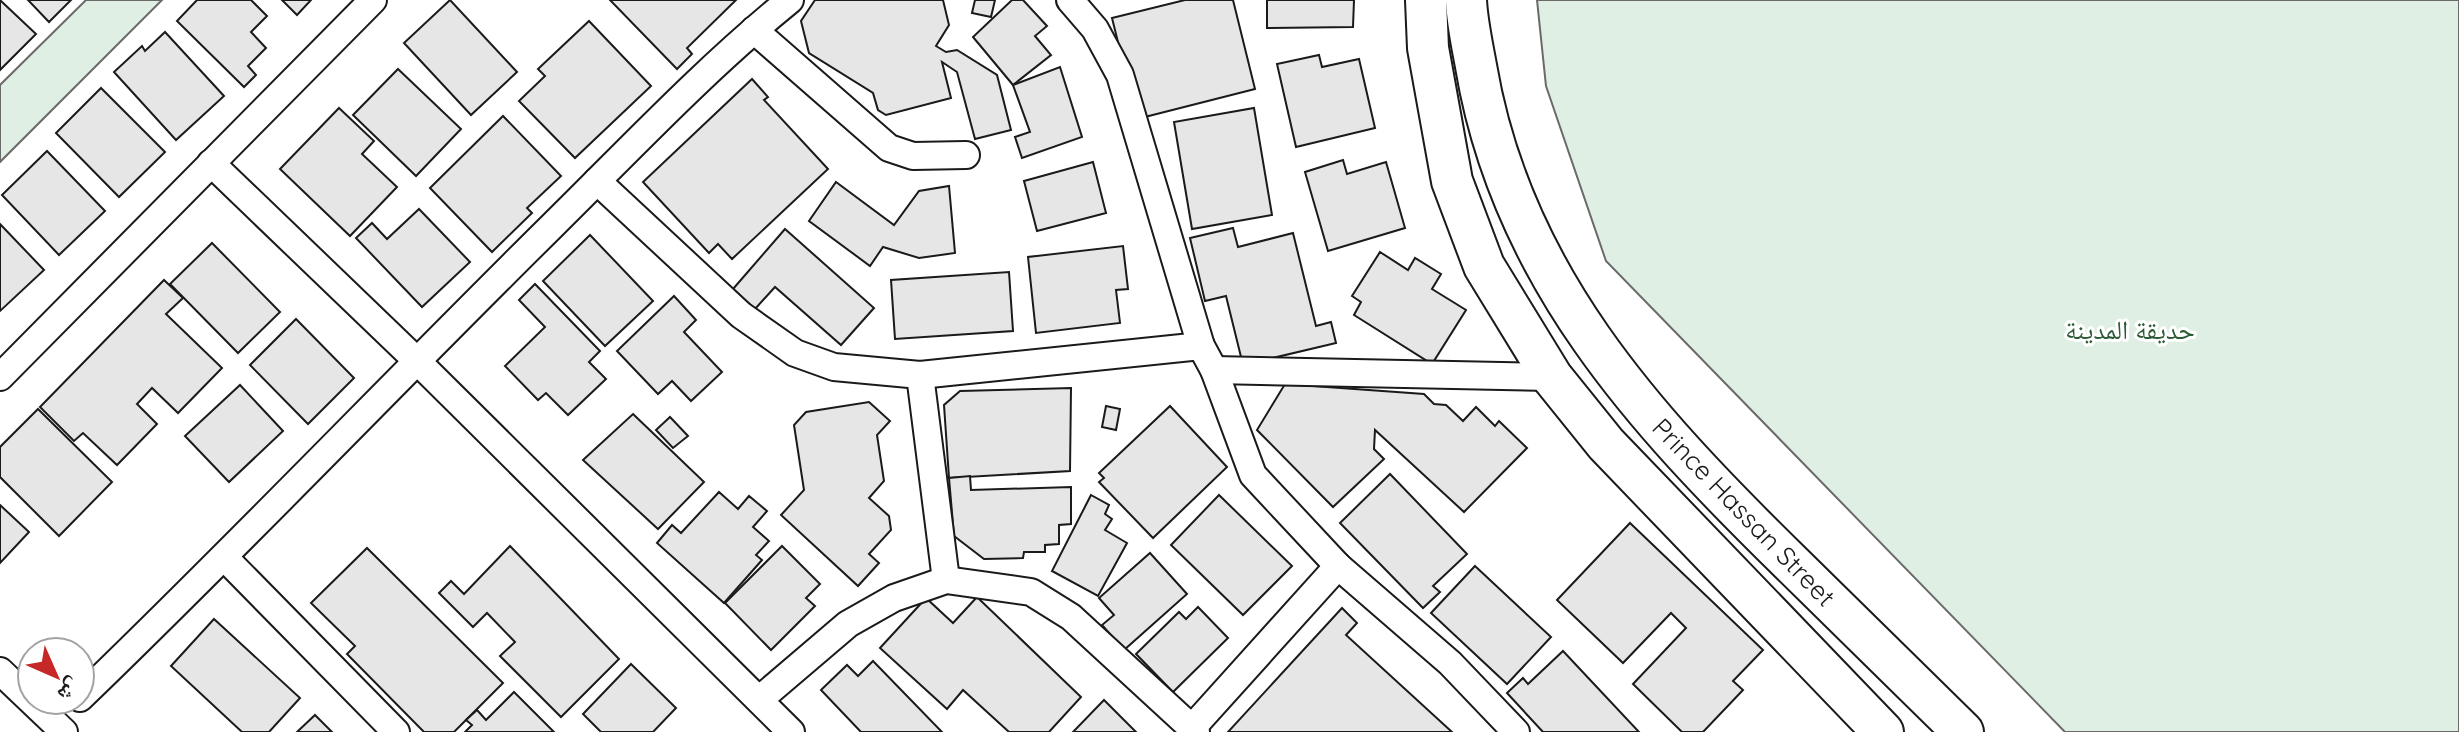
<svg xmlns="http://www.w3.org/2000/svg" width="2459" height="732" font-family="Quicksand,'Noto Naskh Arabic',sans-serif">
  <rect width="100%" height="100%" fill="#fff"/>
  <g fill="#e0efe3" stroke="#6a6a6a" stroke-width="2">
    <polygon points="86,0 162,0 0,162 0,85"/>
    <polygon points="1537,0 2459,0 2459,732 2065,732 1606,261 1546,86"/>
  </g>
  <g fill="#e6e6e6" stroke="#1a1a1a" stroke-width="2">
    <polygon points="0,0 36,34 0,70"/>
    <polygon points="28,0 71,0 49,22"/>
    <polygon points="197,0 251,0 267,16 251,32 266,48 248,66 256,75 244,87 177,21"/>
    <polygon points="282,0 311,0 297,15"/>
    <polygon points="450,0 517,72 471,115 404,43"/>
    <polygon points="610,0 736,0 687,48 692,54 677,69"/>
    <polygon points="815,0 943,0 949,25 936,46 946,52 957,50 997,75 1011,130 975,139 957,72 942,62 951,98 886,115 878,110 873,93 809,53 801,21"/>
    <polygon points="975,0 995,0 991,17 972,13"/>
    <polygon points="1012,0 1023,0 1047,26 1035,36 1051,55 1013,85 973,37"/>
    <polygon points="1185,0 1233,0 1255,89 1137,119 1112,18"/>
    <polygon points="1267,0 1354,0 1353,27 1267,28"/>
    <polygon points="589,21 651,86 575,158 519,101 545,76 538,69"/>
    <polygon points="165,32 224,96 176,140 114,72 142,46 145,51"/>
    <polygon points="1319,55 1322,67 1359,59 1375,128 1296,147 1277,64"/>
    <polygon points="1060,67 1082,137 1022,158 1015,137 1030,132 1013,85"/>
    <polygon points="398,69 461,129 416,176 353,115"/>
    <polygon points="752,79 768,97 764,100 828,169 732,259 718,244 709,253 643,182"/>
    <polygon points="101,88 165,152 119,197 56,133"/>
    <polygon points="339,108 374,141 362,154 397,187 350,236 280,169"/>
    <polygon points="1254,108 1272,215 1192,229 1174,122"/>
    <polygon points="503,116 561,176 527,208 532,213 492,252 430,188"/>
    <polygon points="47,151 105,211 59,255 2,195"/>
    <polygon points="1343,160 1347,174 1386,162 1405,228 1328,251 1305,172"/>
    <polygon points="1093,162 1106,213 1037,231 1024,181"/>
    <polygon points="836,182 894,225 919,191 949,186 955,253 919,258 883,247 870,266 809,221"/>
    <polygon points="419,209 470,262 422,307 356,238 372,223 387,239"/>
    <polygon points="0,224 44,270 0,311"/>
    <polygon points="1233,228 1238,247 1293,233 1316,326 1331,322 1336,343 1243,365 1226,296 1205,301 1190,238"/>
    <polygon points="785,229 874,308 841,345 775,287 755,309 733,289"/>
    <polygon points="590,235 653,301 605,346 543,281"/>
    <polygon points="212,243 280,312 238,353 170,284"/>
    <polygon points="1123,246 1128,289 1116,290 1120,323 1036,333 1028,257"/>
    <polygon points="1380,252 1408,270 1415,258 1441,274 1432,289 1466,310 1432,364 1354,315 1361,302 1352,296"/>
    <polygon points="1009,272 1013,331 895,339 891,280"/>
    <polygon points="164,280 183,298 166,314 222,368 178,413 152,388 137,404 157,424 117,465 83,433 74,441 40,407"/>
    <polygon points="535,284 600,351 589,362 606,379 568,415 546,393 538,400 505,366 545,327 519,300"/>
    <polygon points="674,296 696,320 684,332 722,372 691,401 672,381 658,394 617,351"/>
    <polygon points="296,319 354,378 308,424 250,365"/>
    <polygon points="1285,384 1424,394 1434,404 1446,405 1463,421 1476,407 1495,426 1499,421 1527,448 1464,512 1375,430 1374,449 1384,459 1333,507 1257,430"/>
    <polygon points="240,385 283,431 229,482 185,436"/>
    <polygon points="1071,388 1070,471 949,478 944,405 960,391"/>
    <polygon points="869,402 890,421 877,435 884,481 869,498 889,516 891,530 869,554 879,563 858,586 781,515 804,490 794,425 806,412"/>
    <polygon points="1106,406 1120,409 1116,430 1102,427"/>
    <polygon points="1170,406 1227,467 1153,538 1099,482 1104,478 1099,473"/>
    <polygon points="38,409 112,482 59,536 0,477 0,447"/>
    <polygon points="633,414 704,482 658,529 583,460"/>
    <polygon points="670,417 688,436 673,448 656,430"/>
    <polygon points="1390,474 1467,554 1433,586 1440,592 1423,608 1340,523"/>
    <polygon points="970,476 971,490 1071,487 1071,524 1059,525 1059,544 1045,545 1045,552 1024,552 1023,558 984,559 954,536 949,478"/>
    <polygon points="719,492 738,509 749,496 767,511 753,527 769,541 756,555 762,560 724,603 657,543 672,525 681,533"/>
    <polygon points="1091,495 1109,505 1105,514 1112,519 1105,530 1127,543 1098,596 1052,571"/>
    <polygon points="1219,495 1292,566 1243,615 1171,545"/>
    <polygon points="0,505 29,532 0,563"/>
    <polygon points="1630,523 1763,650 1733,681 1743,690 1703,732 1682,732 1633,684 1686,628 1671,613 1623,663 1557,600"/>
    <polygon points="510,546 619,659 561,717 500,656 515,642 487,613 473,627 439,593 451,581 464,594"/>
    <polygon points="782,546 820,584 806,598 815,606 771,650 725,603"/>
    <polygon points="367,548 503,683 454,732 424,732 347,654 355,646 311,603"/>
    <polygon points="1150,553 1187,594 1124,650 1102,625 1114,615 1099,598"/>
    <polygon points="1475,566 1551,637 1507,684 1431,613"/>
    <polygon points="977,597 1081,697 1049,732 1009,732 963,690 947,709 880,648 926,598 953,623"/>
    <polygon points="1198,607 1228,638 1173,692 1136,654 1179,612 1186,619"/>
    <polygon points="1342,608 1357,623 1346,635 1452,732 1228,732"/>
    <polygon points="214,619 300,698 269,732 242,732 171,666"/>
    <polygon points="1563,651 1639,732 1543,732 1507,693 1523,678 1528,684"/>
    <polygon points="873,661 942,732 861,732 821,690 847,665 858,676"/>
    <polygon points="631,664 676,708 653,732 601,732 583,714"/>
    <polygon points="514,692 554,732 465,732 472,725 466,720 477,710 486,720"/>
    <polygon points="1104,700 1136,732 1073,732"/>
    <polygon points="315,715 332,732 297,732"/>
  </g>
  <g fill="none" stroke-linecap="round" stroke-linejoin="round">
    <g stroke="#1a1a1a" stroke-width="30">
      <g id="minor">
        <polyline points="1070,0 1095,29 1120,75 1201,346 1214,370 1253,475 1338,566 1450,663 1516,732"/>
        <polyline points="754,30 889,148 913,156 966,155"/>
        <polyline points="211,163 416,360 791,732"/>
        <polyline points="597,181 741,315 795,353 834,367 920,375 1201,346"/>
        <polyline points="1214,370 1552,377"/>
        <polyline points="920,375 946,580"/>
        <polyline points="0,377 373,0"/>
        <polyline points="225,558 396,732"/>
        <polyline points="0,671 64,732"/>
        <path d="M80,698C241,543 395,381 554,224C631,148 706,68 790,0"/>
        <polyline points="760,699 848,624 894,598 946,580 1031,592 1071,617 1196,732"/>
        <polyline points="1192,728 1338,566"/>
      </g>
    </g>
    <g stroke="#1a1a1a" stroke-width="44">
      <g id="primary">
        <polyline points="1426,0 1428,48 1452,181 1484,266 1552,377 1606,444 1883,732"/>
        <path d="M1466,0C1467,22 1472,44 1476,66C1511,275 1644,419 1790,562C1848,619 1905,675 1963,732"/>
      </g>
    </g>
    <use href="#minor" stroke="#fff" stroke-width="26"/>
    <use href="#primary" stroke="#fff" stroke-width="40"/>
  </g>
  <g text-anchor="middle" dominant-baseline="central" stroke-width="6" stroke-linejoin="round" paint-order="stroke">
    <g font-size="26" fill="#2b5a34" stroke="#fff">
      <text x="2130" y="329">حديقة المدينة</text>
    </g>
    <g font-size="26" fill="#1a1a1a" stroke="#fff">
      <text transform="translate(1744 512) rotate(46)">Prince Hassan Street</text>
    </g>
  </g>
  <g transform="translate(56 676) rotate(135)"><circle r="38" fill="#ffffff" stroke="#a3a3a3" stroke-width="2"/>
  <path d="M0-6L14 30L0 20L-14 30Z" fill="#c62828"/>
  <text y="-12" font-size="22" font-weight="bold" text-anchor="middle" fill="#1a1a1a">ش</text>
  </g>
</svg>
